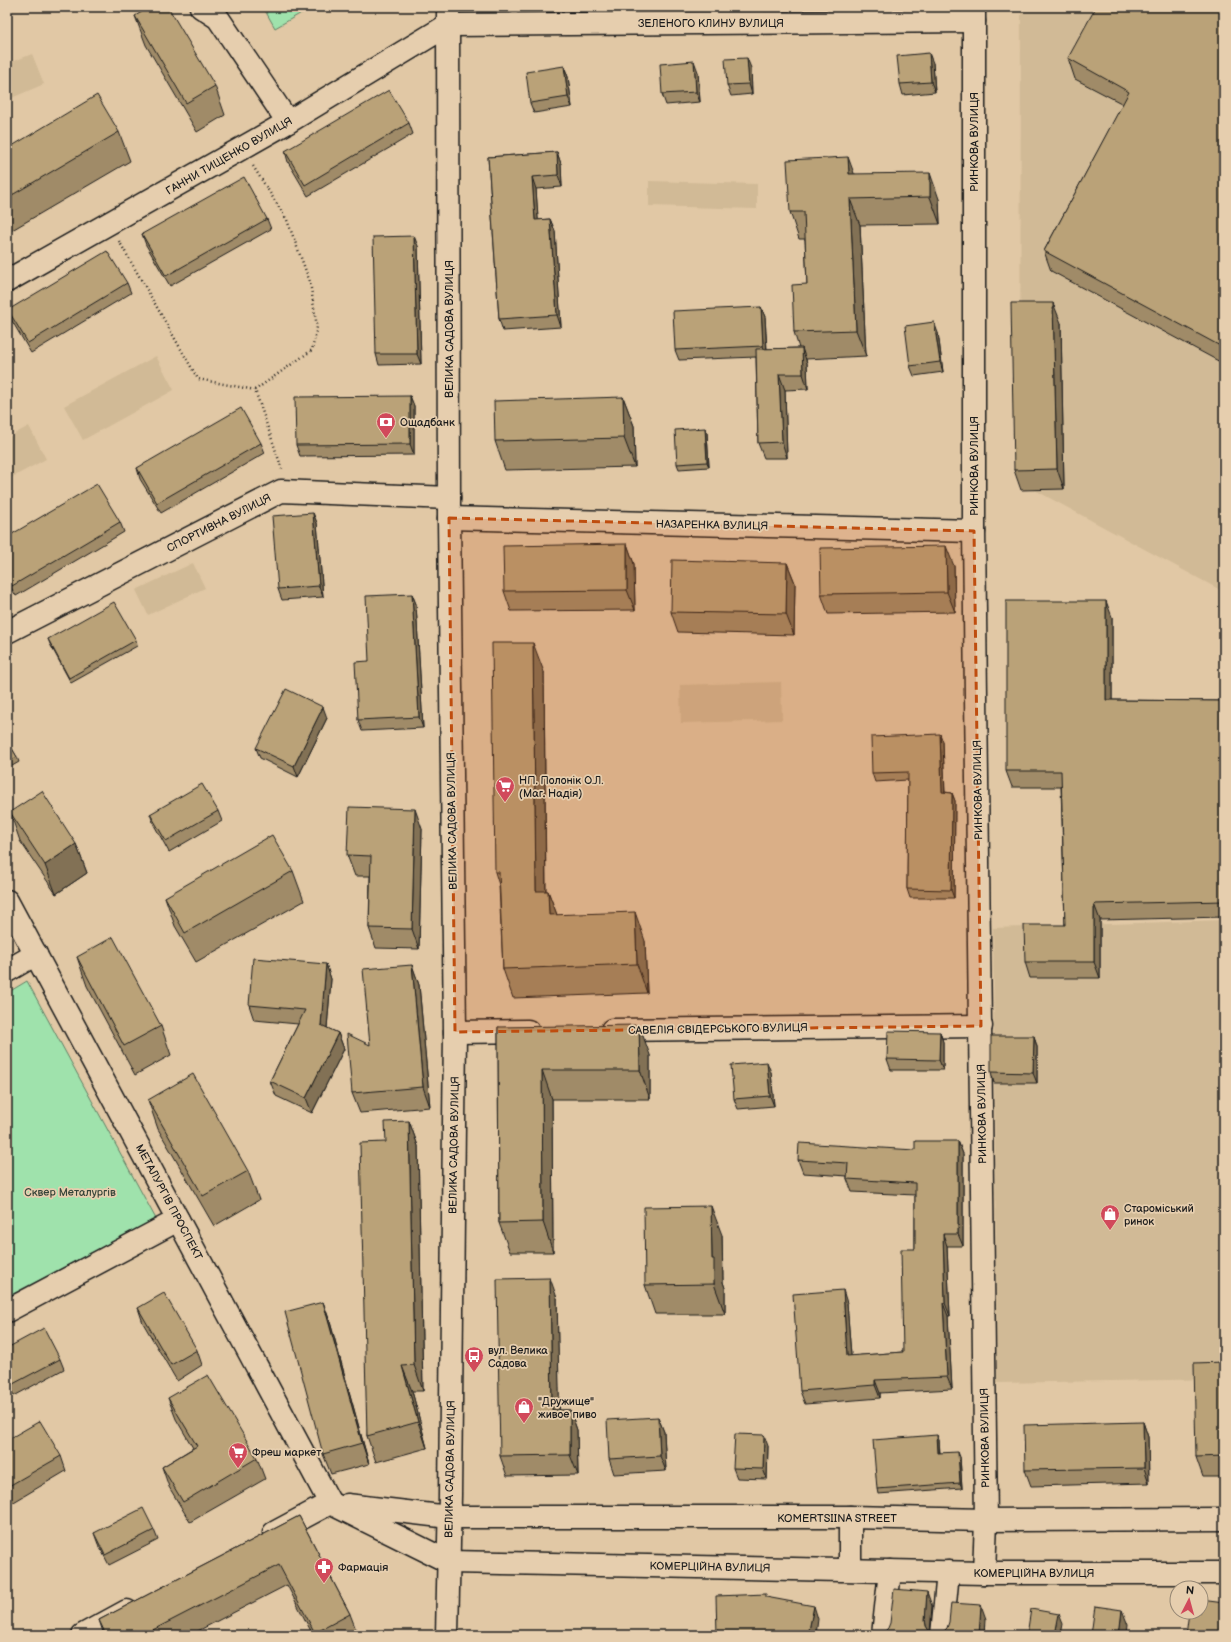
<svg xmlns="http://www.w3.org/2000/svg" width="1231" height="1642" font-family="'Balsamiq Sans',sans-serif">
  <rect width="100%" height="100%" fill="#e1c8a5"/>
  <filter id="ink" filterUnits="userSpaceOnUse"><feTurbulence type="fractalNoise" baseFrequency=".025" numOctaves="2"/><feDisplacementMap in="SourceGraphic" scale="8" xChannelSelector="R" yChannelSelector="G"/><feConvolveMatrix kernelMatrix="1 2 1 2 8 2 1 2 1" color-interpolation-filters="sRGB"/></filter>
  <g filter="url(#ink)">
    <g fill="#d1ba96">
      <polygon points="1021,7 1224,7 1224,592 1020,482"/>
      <polygon points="32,54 44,84 7,100 7,64"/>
      <polygon points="649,181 757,184 757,209 649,206"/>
      <polygon points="156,356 174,390 83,440 64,406"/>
      <polygon points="29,426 46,459 7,480 7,438"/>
      <polygon points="193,563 205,588 148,615 136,590"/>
      <polygon points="781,682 782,720 681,723 680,685"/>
      <polygon points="1224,920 1224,1379 997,1383 993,928"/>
    </g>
    <g fill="#9fe2ac" stroke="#5e7f64">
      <polygon points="263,7 303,7 305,11 275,28"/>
      <polygon points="27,981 156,1219 7,1297 7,993"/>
    </g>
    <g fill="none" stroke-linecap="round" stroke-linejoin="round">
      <g stroke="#1c1c1c" stroke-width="25">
        <g id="minor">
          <polyline points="201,7 218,18 288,122"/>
          <polyline points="974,7 974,531 986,1520 984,1573"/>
          <polyline points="7,281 288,122 448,25 974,21"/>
          <polyline points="449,518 974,531"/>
          <polyline points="7,632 281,491 449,498"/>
          <polyline points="7,901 330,1503"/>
          <polyline points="7,971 36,954"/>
          <polyline points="612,1030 981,1026"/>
          <polyline points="455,1032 528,1031"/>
          <polyline points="7,1311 178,1220"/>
          <polyline points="330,1503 449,1562 984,1573 1224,1573"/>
          <polyline points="347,1505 449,1517 850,1517 986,1520 1224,1519"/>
          <polyline points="850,1517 850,1569"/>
          <polyline points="274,1533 330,1503"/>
          <polyline points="83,1635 127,1611"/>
          <polyline points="447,1635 450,1495 455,1032 449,518 448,7"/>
          <polyline points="883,1635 890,1571"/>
          <polyline points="942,1635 948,1572"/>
        </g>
      </g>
      <g stroke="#1c1c1c" stroke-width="2.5" stroke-dasharray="1 3" stroke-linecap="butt">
        <polyline points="253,166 287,220 310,282 317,327 312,350 255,390"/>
        <polyline points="119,241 198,379 255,390 282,469"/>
      </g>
      <use href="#minor" stroke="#e6ceae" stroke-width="22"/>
    </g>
    <g fill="#a08b67" stroke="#1c1c1c">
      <polygon points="1224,7 1224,364 1051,271 1044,251 1123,104 1075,79 1068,58"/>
      <polygon points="135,16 215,86 225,115 197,132 146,45"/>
      <polygon points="933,63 935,92 903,95 900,84"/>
      <polygon points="564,66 568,77 572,107 534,113 530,103"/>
      <polygon points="751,68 752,94 731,96 727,85"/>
      <polygon points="698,72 700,102 666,105 662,94"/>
      <polygon points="409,123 413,134 308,196 288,162 285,151"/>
      <polygon points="119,132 130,161 7,233 7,149"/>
      <polygon points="557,152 561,164 562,187 536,189 538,220 550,219 555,231 561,327 503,331 499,319 488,157"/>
      <polygon points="855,174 939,199 940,224 860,225 866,356 806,359 807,363 808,389 785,390 787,458 764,458 758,443 756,357 679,360 675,350 761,307 765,317 767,349 799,348 794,332 807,284 805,239 799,239 790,212"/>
      <polygon points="267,219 271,229 170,286 146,245 142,234"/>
      <polygon points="418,246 421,364 379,365 376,354"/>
      <polygon points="127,283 131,293 31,353 12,321 8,310"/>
      <polygon points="1061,323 1064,489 1021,490 1014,470"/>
      <polygon points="938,333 943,372 914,376 910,366"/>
      <polygon points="410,396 414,406 414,455 300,456 296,445"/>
      <polygon points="623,397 634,426 635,467 505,470 495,441"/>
      <polygon points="707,433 709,467 679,469 677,464"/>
      <polygon points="261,443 265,453 161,513 140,479 137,468"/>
      <polygon points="313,513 317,523 323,597 282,600 278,589"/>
      <polygon points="120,522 124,532 16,596 7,581 7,537"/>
      <polygon points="627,544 634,564 635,610 511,611 504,591"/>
      <polygon points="787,563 795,583 794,635 678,632 671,612"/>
      <polygon points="954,566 955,612 828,614 821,594"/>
      <polygon points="412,594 416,604 423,728 362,731 358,720 369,661"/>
      <polygon points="1112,617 1112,700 1224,701 1224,917 1100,920 1100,978 1030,978 1025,962 1065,925 1061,787 1012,787 1006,771"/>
      <polygon points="48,639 136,640 137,646 71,683 50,644"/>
      <polygon points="544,672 546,891 548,891 557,915 645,941 647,993 513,998 503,969 499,885 495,872"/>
      <polygon points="327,718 298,777 260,758 256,748"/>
      <polygon points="7,740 17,757 19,762 7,769"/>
      <polygon points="943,742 945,792 952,793 955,801 954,898 910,898 907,889 908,780 875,782 872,773"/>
      <polygon points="218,811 222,821 169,852 154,825 150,814"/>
      <polygon points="10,812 76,844 87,873 56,894 20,841"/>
      <polygon points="422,829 419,949 376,948 369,928 370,876 355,876 347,855"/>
      <polygon points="293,871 304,901 196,962 175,926 165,897"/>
      <polygon points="77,957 161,1026 171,1055 135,1075 87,986"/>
      <polygon points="326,964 331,979 327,1028 338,1033 344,1049 312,1113 276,1096 270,1081 298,1024 254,1020 249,1005"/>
      <polygon points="412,965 419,985 430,1107 360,1113 352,1093 370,1045"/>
      <polygon points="498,1027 650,1055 650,1099 552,1099 553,1252 510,1252 499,1223"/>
      <polygon points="940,1032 943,1042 943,1070 891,1070 887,1059"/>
      <polygon points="1034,1036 1037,1047 1037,1083 994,1083 991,1072"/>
      <polygon points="771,1072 774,1106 738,1109 734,1099"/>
      <polygon points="148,1100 248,1171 259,1200 214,1226 158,1129"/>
      <polygon points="409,1121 418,1146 423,1391 412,1391 427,1448 376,1462 367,1436 386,1142"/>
      <polygon points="958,1141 963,1154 963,1246 947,1246 950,1316 948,1316 952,1389 880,1393 880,1398 805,1404 800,1391 847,1303 851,1356 903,1352 915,1249 915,1195 852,1192 847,1179 847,1176 803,1173 798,1160 915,1150"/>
      <polygon points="722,1235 723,1282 725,1288 725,1314 655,1314 645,1285"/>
      <polygon points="557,1298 559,1410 570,1410 577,1430 578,1475 507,1476 500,1456"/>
      <polygon points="323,1302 330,1322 369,1464 331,1474 323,1454"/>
      <polygon points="138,1308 197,1350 202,1365 177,1381 143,1323"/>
      <polygon points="7,1348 60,1359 64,1369 14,1396 7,1382"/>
      <polygon points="1224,1362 1224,1477 1203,1477 1196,1457"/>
      <polygon points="168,1398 257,1458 265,1479 190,1522 169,1487 162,1467 193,1448 176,1419"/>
      <polygon points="658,1417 664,1432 666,1471 614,1474 609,1459"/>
      <polygon points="1143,1422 1148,1437 1149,1483 1031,1486 1025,1470"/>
      <polygon points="7,1440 61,1456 66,1471 7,1506"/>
      <polygon points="939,1440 940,1453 960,1457 962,1488 878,1494 877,1489"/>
      <polygon points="768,1446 767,1479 737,1478 733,1468"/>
      <polygon points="299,1516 350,1614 358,1635 313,1635 287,1585 190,1635 104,1635 99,1620"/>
      <polygon points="154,1530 158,1540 109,1565 98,1544 94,1533"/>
    </g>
    <g fill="#827154" stroke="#1c1c1c">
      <polygon points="929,53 933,63 935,92 931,82"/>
      <polygon points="747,58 751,68 752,94 749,84"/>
      <polygon points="694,61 698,72 700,102 696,92"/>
      <polygon points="564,66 568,77 572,107 568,97"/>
      <polygon points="557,152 561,164 562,187 558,175"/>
      <polygon points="848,157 858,184 849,174"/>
      <polygon points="930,173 939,199 940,224 930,197"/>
      <polygon points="532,177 536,189 539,232 535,220"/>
      <polygon points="850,199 860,225 866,356 856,330"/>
      <polygon points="550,219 555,231 561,327 557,315"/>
      <polygon points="414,236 418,246 421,364 417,354"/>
      <polygon points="1053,303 1061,323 1064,489 1057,469"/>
      <polygon points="761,307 765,317 767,356 763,346"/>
      <polygon points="934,322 938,333 943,372 940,362"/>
      <polygon points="802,348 807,363 808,389 803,374"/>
      <polygon points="779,374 785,390 787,458 782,442"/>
      <polygon points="410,396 414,406 414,455 410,444"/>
      <polygon points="623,397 634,426 635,467 624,438"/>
      <polygon points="705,428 707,433 709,467 707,462"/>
      <polygon points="313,513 317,523 323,597 319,586"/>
      <polygon points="627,544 634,564 635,610 627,590"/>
      <polygon points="946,546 954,566 955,612 947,592"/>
      <polygon points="787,563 795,583 794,635 786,614"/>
      <polygon points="412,594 416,604 423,728 419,717"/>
      <polygon points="1106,601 1112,617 1112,716 1106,700"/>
      <polygon points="533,643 544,672 546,921 536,891"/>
      <polygon points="323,707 327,718 298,777 294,766"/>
      <polygon points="940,734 943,742 945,801 942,792"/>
      <polygon points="952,793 955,801 954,898 951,890"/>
      <polygon points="415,809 422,829 419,949 412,929"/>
      <polygon points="76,844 87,873 56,894 45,865"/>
      <polygon points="548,891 559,920 549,915"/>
      <polygon points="1094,904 1100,920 1100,978 1094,962"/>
      <polygon points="635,912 645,941 647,993 637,964"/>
      <polygon points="326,964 331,979 326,1040 321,1025"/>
      <polygon points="412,965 419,985 430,1107 423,1087"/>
      <polygon points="639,1025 650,1055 650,1099 640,1070"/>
      <polygon points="940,1032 943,1042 943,1070 939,1060"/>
      <polygon points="338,1033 344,1049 312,1113 306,1098"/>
      <polygon points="1034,1036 1037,1047 1037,1083 1033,1073"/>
      <polygon points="767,1062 771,1072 774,1106 770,1096"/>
      <polygon points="542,1070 552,1099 553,1252 543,1222"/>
      <polygon points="409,1121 418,1146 423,1391 414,1365"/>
      <polygon points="958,1141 963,1154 963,1246 958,1234"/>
      <polygon points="711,1206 722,1235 723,1282 725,1288 725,1314 714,1284 712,1259"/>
      <polygon points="943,1234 947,1246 950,1316 945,1303"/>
      <polygon points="550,1278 557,1298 560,1430 552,1410"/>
      <polygon points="843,1290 847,1303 852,1369 847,1356"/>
      <polygon points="323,1302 330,1322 369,1464 362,1443"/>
      <polygon points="943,1303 948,1316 952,1389 947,1377"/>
      <polygon points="402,1366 412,1391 427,1448 418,1422"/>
      <polygon points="875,1380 880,1393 880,1398 875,1385"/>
      <polygon points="570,1410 577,1430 578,1475 570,1455"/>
      <polygon points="658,1417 664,1432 666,1471 660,1456"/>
      <polygon points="1143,1422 1148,1437 1149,1483 1144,1468"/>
      <polygon points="764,1435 768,1446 767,1479 763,1469"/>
      <polygon points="937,1435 939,1440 940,1459 938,1453"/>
      <polygon points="958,1452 960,1457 962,1488 960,1483"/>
      <polygon points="927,1592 932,1606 930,1634 926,1626 925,1620"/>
      <polygon points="981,1605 986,1619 985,1635 979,1635"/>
      <polygon points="814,1606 818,1619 816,1635 808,1635"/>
      <polygon points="1122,1610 1128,1625 1127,1635 1119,1635"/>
      <polygon points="1059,1614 1063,1624 1061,1635 1055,1635"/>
    </g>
    <g fill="#baa278" stroke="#1c1c1c">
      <polygon points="150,7 168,7 215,86 186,103 135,16"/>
      <polygon points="1096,7 1224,7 1224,348 1044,251 1129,92 1068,58"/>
      <polygon points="929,53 931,82 900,84 897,56"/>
      <polygon points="747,58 749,84 727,85 725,59"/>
      <polygon points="694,61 696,92 662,94 660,64"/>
      <polygon points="564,66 568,97 530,103 526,72"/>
      <polygon points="389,90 409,123 305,185 285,151"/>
      <polygon points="97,95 119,132 7,198 7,149"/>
      <polygon points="557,152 558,175 532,177 535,220 550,219 557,315 499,319 488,157"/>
      <polygon points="848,157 849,174 930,173 930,197 850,199 856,330 794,332 792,285 807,284 804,212 790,212 787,160"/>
      <polygon points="244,177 267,219 166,276 142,234"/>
      <polygon points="414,236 417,354 376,354 373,237"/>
      <polygon points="107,251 127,283 28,343 8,310"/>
      <polygon points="1011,303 1053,303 1057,469 1014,470"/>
      <polygon points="761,307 763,346 675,350 673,311"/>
      <polygon points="934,322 940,362 910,366 905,326"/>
      <polygon points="802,348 803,374 779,374 782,442 758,443 756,349"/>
      <polygon points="410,396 410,444 296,445 295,397"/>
      <polygon points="623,397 624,438 495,441 494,401"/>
      <polygon points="241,408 261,443 157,503 137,468"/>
      <polygon points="705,428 707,462 677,464 675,430"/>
      <polygon points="97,484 120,522 12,586 7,577 7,537"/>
      <polygon points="313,513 319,586 278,589 272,516"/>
      <polygon points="627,544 627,590 504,591 503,546"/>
      <polygon points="946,546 947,592 821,594 820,548"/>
      <polygon points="672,560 787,563 786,614 671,612"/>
      <polygon points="412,594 419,717 358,720 355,662 369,661 366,596"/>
      <polygon points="1006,601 1106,601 1106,700 1224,701 1224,901 1094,904 1094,962 1025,962 1024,925 1065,925 1061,771 1006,771"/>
      <polygon points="114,602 136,640 69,678 48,639"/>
      <polygon points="492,643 533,643 536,891 548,891 549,915 635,912 637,964 503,969 499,872 495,872"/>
      <polygon points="286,689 323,707 294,766 256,748"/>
      <polygon points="940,734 942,792 952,793 951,890 907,889 908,772 872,773 871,737"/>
      <polygon points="7,740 17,757 7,762"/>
      <polygon points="202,784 218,811 166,841 150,814"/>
      <polygon points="42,791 76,844 45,865 10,812"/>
      <polygon points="349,807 415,809 412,929 369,928 371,856 347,855"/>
      <polygon points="272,835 293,871 185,933 165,897"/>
      <polygon points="113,937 161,1026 124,1046 77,957"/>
      <polygon points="253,958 326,964 321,1025 338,1033 306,1098 270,1081 305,1010 249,1005"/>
      <polygon points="412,965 423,1087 352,1093 347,1034 370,1045 363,969"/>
      <polygon points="639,1025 640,1070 542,1070 543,1222 499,1223 498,1027"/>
      <polygon points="888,1031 940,1032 939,1060 887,1059"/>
      <polygon points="991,1036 1034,1036 1033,1073 991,1072"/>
      <polygon points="767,1062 770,1096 734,1099 731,1065"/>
      <polygon points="193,1074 248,1171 203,1196 148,1100"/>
      <polygon points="409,1121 414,1365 402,1366 418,1422 367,1436 360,1143 386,1142 385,1122"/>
      <polygon points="915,1141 958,1141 958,1234 943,1234 945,1303 943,1303 947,1377 875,1380 875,1385 800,1391 793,1294 843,1290 847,1356 903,1352 901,1249 915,1249 915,1183 847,1179 848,1163 798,1160 799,1143 915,1150"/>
      <polygon points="711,1206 712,1259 714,1259 714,1284 645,1285 644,1207"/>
      <polygon points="550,1278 552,1410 570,1410 570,1455 500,1456 497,1279"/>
      <polygon points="164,1293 197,1350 171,1365 138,1308"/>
      <polygon points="323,1302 362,1443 323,1454 285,1312"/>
      <polygon points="44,1328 60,1359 11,1385 7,1379 7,1348"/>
      <polygon points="1224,1362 1224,1456 1196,1457 1194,1363"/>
      <polygon points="208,1375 257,1458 183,1502 162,1467 197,1446 168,1398"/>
      <polygon points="658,1417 660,1456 609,1459 607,1420"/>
      <polygon points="40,1421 61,1456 7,1487 7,1440"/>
      <polygon points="1143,1422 1144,1468 1025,1470 1024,1425"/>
      <polygon points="735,1434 764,1435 763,1469 733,1468"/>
      <polygon points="937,1435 938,1453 958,1452 960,1483 877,1489 873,1440"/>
      <polygon points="143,1508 154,1530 105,1555 94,1533"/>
      <polygon points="299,1516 350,1614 315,1633 279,1565 143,1635 106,1635 99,1620"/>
      <polygon points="894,1589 927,1592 925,1620 926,1626 929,1631 935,1634 943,1632 947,1628 949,1622 951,1603 981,1605 979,1635 884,1635 884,1632 888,1628 890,1623"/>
      <polygon points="766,1594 766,1597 814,1606 808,1635 717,1635 716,1596"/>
      <polygon points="1201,1600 1224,1603 1224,1635 1186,1635 1189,1612 1201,1612"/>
      <polygon points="1095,1606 1122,1610 1119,1635 1120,1635 1091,1635"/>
      <polygon points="1031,1609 1059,1614 1055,1635 1027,1635"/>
    </g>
  </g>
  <path fill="#bf4d0f" fill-opacity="0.2" stroke="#bf4d0f" stroke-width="3" stroke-dasharray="8 5" stroke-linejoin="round" d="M449,518L974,531L981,1026L455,1032Z"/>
  <defs>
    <g id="bank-pin" transform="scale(1)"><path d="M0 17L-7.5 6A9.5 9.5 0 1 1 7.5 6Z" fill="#d1495b" stroke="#e6ceae"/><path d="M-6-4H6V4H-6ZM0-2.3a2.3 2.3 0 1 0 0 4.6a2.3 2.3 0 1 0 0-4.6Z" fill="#fff"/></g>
    <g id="supermarket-pin" transform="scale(1)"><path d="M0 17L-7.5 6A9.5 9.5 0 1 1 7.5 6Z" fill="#d1495b" stroke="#e6ceae"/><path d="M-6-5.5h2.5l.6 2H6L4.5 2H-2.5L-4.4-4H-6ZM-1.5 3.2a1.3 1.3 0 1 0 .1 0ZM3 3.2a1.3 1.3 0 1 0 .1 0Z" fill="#fff"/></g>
    <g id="shop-pin" transform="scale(1)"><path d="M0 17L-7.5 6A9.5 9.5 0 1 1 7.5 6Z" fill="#d1495b" stroke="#e6ceae"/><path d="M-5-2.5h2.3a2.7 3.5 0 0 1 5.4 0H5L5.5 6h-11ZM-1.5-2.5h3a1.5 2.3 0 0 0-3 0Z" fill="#fff"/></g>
    <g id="bus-pin" transform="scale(1)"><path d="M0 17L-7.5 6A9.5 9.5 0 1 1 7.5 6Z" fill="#d1495b" stroke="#e6ceae"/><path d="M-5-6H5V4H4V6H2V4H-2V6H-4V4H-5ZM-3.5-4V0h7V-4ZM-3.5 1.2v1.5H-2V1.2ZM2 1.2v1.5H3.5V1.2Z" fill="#fff"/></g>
    <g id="pharmacy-pin" transform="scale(1)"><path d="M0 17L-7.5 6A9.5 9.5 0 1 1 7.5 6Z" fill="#d1495b" stroke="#e6ceae"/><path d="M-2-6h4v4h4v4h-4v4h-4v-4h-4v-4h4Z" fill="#fff"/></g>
  </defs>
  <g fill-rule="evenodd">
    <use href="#bank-pin" x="386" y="422"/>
    <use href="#supermarket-pin" x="505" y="786"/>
    <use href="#shop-pin" x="1110" y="1214"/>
    <use href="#bus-pin" x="474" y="1356"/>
    <use href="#shop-pin" x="524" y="1407"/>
    <use href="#supermarket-pin" x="238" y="1452"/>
    <use href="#pharmacy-pin" x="324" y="1567"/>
  </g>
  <g text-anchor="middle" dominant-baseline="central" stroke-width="3.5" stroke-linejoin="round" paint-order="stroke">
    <g font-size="11" fill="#1c1c1c" stroke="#e6ceae">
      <text x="711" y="23">ЗЕЛЕНОГО КЛИНУ ВУЛИЦЯ</text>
      <text transform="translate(974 142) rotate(-90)">РИНКОВА ВУЛИЦЯ</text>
      <text transform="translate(229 156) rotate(-30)">ГАННИ ТИЩЕНКО ВУЛИЦЯ</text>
      <text transform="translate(449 329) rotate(-90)">ВЕЛИКА САДОВА ВУЛИЦЯ</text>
      <text transform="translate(974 466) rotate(-90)">РИНКОВА ВУЛИЦЯ</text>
      <text transform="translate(219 523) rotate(-27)">СПОРТИВНА ВУЛИЦЯ</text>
      <text transform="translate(712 525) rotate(1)">НАЗАРЕНКА ВУЛИЦЯ</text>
      <text transform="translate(978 790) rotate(-91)">РИНКОВА ВУЛИЦЯ</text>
      <text transform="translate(452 821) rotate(-91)">ВЕЛИКА САДОВА ВУЛИЦЯ</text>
      <text transform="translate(718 1029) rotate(-1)">САВЕЛІЯ СВІДЕРСЬКОГО ВУЛИЦЯ</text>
      <text transform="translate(982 1114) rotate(-91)">РИНКОВА ВУЛИЦЯ</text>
      <text transform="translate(454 1145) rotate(-89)">ВЕЛИКА САДОВА ВУЛИЦЯ</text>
      <text transform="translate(169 1202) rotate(62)">МЕТАЛУРГІВ ПРОСПЕКТ</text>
      <text transform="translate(985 1438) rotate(-91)">РИНКОВА ВУЛИЦЯ</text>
      <text transform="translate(450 1469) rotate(-89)">ВЕЛИКА САДОВА ВУЛИЦЯ</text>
      <text x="837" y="1518">KOMERTSIINA STREET</text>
      <text transform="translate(710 1567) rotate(1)">КОМЕРЦІЙНА ВУЛИЦЯ</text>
      <text x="1034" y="1573">КОМЕРЦІЙНА ВУЛИЦЯ</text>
    </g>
    <g font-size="11" fill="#1c1c1c" stroke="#e6ceae" text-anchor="start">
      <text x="400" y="422">Ощадбанк</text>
      <text x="519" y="780">НП. Полонік О.Л.<tspan x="519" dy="13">(Маг. Надія)</tspan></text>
      <text x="1124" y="1208">Староміський<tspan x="1124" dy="13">ринок</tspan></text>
      <text x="488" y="1350">вул. Велика<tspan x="488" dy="13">Садова</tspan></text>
      <text x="538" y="1401">"Дружище"<tspan x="538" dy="13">живое пиво</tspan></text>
      <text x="252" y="1452">Фреш маркет</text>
      <text x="338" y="1567">Фармація</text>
    </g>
    <g font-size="11" fill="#364439" stroke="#e6ceae">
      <text x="70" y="1192">Сквер Металургів</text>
    </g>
  </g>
  <rect width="1231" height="1642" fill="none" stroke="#e6ceae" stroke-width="24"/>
  <rect x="12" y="12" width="1207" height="1618" fill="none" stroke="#1c1c1c" stroke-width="1.5" filter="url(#ink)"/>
  <g transform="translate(1189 1600) rotate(6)"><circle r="19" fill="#e6ceae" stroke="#958774"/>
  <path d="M0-3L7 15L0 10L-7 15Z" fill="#d1495b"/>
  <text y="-6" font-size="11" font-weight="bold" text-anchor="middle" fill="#1c1c1c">N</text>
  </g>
</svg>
